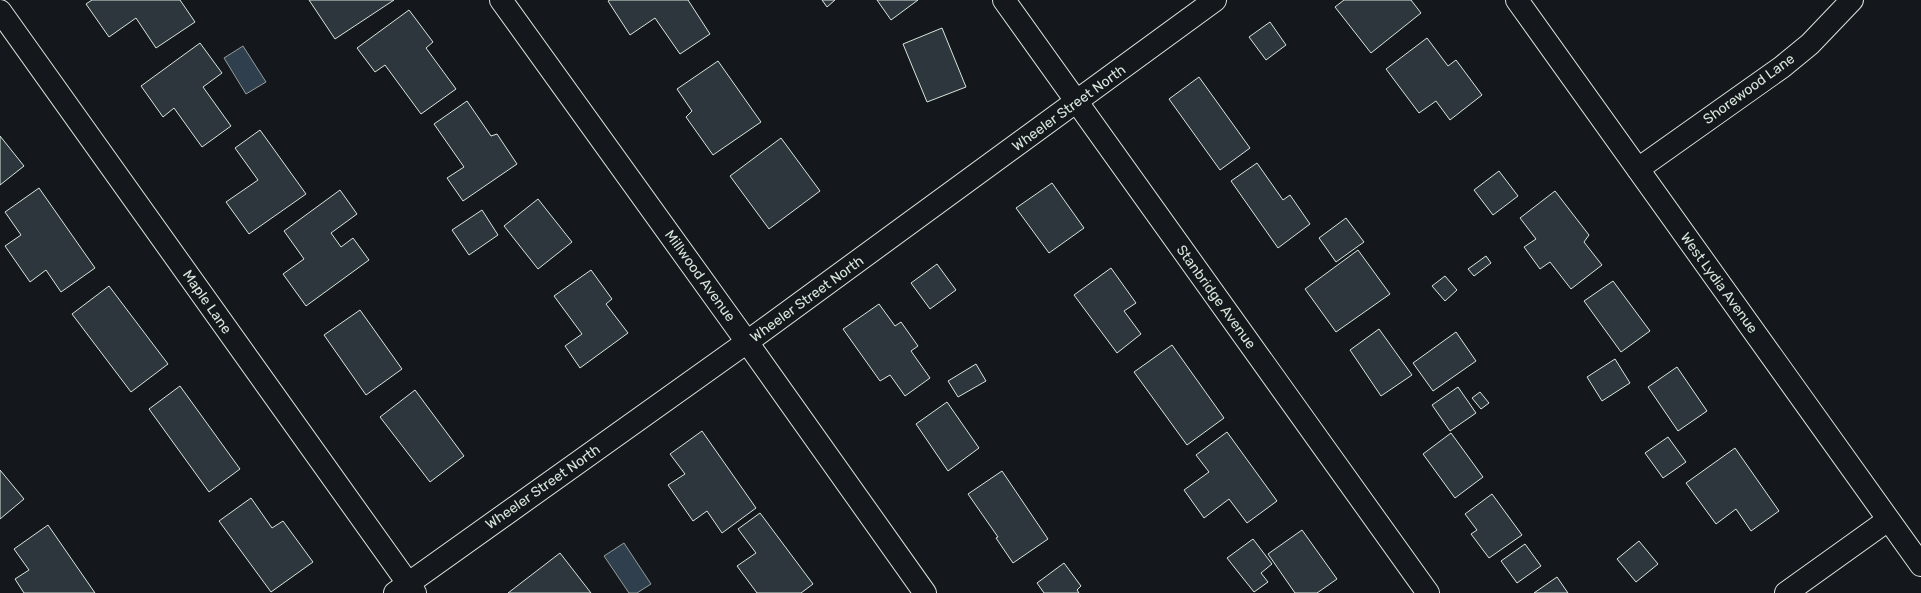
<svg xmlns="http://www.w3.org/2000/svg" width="1921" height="593" font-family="Rubik,sans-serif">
  <rect width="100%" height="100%" fill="#14181c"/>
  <g fill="#2f3f4d" stroke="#939e99">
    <polygon points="243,46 266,82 246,94 224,58"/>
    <polygon points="624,543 651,584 637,593 629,593 604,556"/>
  </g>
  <g fill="#2c363c" stroke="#d8e6dc">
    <polygon points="92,0 180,0 195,22 156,48 136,18 109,37 86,4"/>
    <polygon points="309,0 394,0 335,39"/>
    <polygon points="610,0 688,0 710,34 680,54 655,18 630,35 608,1"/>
    <polygon points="822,0 835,0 827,7"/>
    <polygon points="877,0 918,0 891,20"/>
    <polygon points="1344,0 1411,0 1421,13 1371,53 1335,7"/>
    <polygon points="409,10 433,42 426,48 456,89 421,114 385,65 375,72 357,48"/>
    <polygon points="1270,22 1286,45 1266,60 1249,37"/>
    <polygon points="942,28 966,87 927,102 903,44"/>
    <polygon points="1427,38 1448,66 1456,60 1482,95 1450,120 1436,101 1419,113 1386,69"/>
    <polygon points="200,43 222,73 203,87 231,126 202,147 174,108 163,117 141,86"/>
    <polygon points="718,61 761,122 713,155 686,117 692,111 677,89"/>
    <polygon points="1199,77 1250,148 1220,170 1169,99"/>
    <polygon points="467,101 491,136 497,134 517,164 463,201 447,178 464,167 434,124"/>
    <polygon points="260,130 306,194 249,234 226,202 258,180 235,148"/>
    <polygon points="0,136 24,166 0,185"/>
    <polygon points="781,138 820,191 769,229 730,176"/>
    <polygon points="1257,163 1283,200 1290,195 1310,224 1278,248 1231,181"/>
    <polygon points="1499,171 1518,196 1493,215 1474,190"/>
    <polygon points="1052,183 1084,228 1049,253 1016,208"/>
    <polygon points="39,188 95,268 61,292 46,270 30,282 5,246 21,235 5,212"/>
    <polygon points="340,190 357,214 331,233 341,247 353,238 369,260 306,306 283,274 304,259 284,231"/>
    <polygon points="1555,191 1589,235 1584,242 1602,265 1571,289 1550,262 1540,269 1524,247 1536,239 1520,218"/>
    <polygon points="538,199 572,242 538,269 504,226"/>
    <polygon points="482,210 498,235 469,255 452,230"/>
    <polygon points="1346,218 1364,242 1336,262 1319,238"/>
    <polygon points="1358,250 1390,294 1336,332 1305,289"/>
    <polygon points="1486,256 1491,263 1474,276 1468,269"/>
    <polygon points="937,264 956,290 930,309 911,283"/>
    <polygon points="1111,268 1136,303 1124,311 1141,334 1117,353 1074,295"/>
    <polygon points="591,270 612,299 606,304 628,333 580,368 565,346 582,334 554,296"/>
    <polygon points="1445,276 1457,290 1445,301 1432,286"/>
    <polygon points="1613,281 1650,331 1621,352 1584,301"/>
    <polygon points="109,286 168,364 131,392 72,314"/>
    <polygon points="879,304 895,326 901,322 918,346 911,351 930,378 905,396 890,375 880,381 843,329"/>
    <polygon points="360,310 402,369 366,395 324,335"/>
    <polygon points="1379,329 1412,375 1381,396 1350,350"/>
    <polygon points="1456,332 1476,361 1433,391 1413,363"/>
    <polygon points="1172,345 1224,418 1187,445 1134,372"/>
    <polygon points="1615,359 1630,383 1602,401 1587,377"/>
    <polygon points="976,364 986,381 958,397 948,381"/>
    <polygon points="1677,367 1707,411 1678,431 1648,387"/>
    <polygon points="180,386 240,469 209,492 149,409"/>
    <polygon points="1458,387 1476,413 1450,431 1432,405"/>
    <polygon points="415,390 464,456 430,482 380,417"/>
    <polygon points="1480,392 1489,403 1481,409 1472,398"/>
    <polygon points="947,402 979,448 948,471 916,424"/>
    <polygon points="702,431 756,508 722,533 707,511 693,521 668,485 685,474 670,454"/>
    <polygon points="1227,432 1277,501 1247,523 1229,499 1204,518 1184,490 1209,472 1196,455"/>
    <polygon points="1451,433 1483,477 1455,498 1423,454"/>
    <polygon points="1668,437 1686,462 1663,478 1645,453"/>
    <polygon points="1735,448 1779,511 1751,531 1736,509 1716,524 1686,483"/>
    <polygon points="0,470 24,499 0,519"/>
    <polygon points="1002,471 1048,539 1013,563 996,538 998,537 968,494"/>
    <polygon points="1492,494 1522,535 1489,558 1471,534 1477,530 1465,514"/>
    <polygon points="251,498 272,528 283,521 313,562 271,592 219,521"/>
    <polygon points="760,513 813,584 801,593 757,593 737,566 756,553 738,529"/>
    <polygon points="48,525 95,593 24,593 15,579 29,570 14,549"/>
    <polygon points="1302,530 1337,579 1317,593 1295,593 1268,554"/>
    <polygon points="1253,539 1272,564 1261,573 1268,582 1254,592 1227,558"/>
    <polygon points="1639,541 1658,564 1636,582 1617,559"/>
    <polygon points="1525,544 1541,566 1517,583 1501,561"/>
    <polygon points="560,553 591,593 508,593"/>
    <polygon points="1064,563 1081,586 1077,590 1079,593 1044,593 1037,583"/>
    <polygon points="1557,577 1568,593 1534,593"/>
  </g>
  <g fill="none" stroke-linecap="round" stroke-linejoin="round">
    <g stroke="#d8e6dc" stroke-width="24">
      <g id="minor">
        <polyline points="501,0 747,342 925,593"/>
        <polyline points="1004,0 1428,593"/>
        <polyline points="0,11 415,593"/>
        <polyline points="1638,169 1782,67 1810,44 1852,0"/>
        <polyline points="395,593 747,342 1215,0"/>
        <polyline points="1786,593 1888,520"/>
      </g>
    </g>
    <g stroke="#d8e6dc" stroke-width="24">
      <polyline id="tertiary" points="1517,0 1921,565"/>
    </g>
    <use href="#minor" stroke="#14181c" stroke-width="22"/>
    <use href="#tertiary" stroke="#14181c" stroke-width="22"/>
  </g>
  <g text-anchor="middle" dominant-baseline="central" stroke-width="3" stroke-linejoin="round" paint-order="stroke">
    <g font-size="14" fill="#d8e6dc" stroke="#14181c">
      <text transform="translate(1749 89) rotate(-36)">Shorewood Lane</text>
      <text transform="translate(1069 108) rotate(-36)">Wheeler Street North</text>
      <text transform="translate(700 276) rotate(54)">Millwood Avenue</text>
      <text transform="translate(1719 283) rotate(54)">West Lydia Avenue</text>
      <text transform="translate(1216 297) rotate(54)">Stanbridge Avenue</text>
      <text transform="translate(807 299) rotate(-36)">Wheeler Street North</text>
      <text transform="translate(207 302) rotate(55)">Maple Lane</text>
      <text transform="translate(543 487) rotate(-35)">Wheeler Street North</text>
    </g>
  </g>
</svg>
